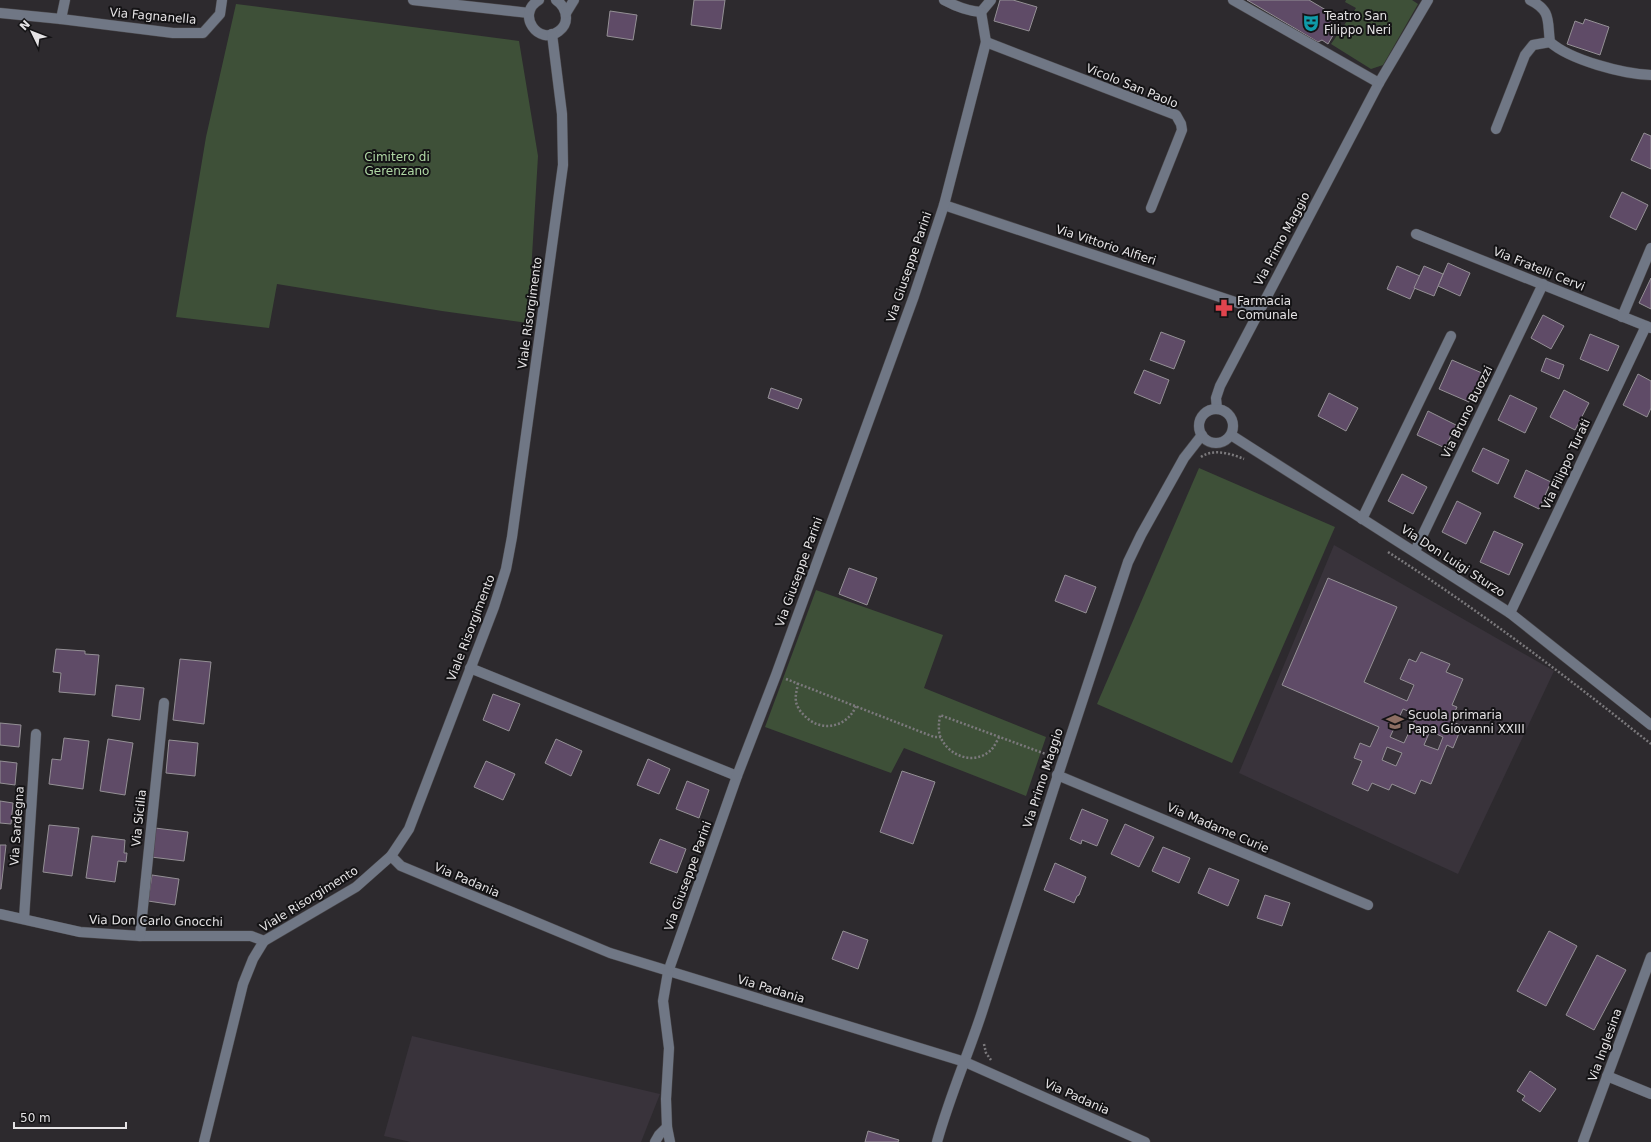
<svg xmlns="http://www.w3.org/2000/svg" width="1651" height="1142" font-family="'DejaVu Sans',sans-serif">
  <rect width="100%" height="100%" fill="#2d2a2e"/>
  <g fill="#39333b">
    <polygon points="1334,545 1554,671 1458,874 1239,773"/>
    <polygon points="412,1036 660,1094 641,1142 411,1142 384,1136"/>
  </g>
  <g fill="#3e5038">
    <polygon points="1346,0 1412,0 1418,4 1383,65 1371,69 1331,44 1356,8 1345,2"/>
    <polygon points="236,4 519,41 538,156 528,323 442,311 277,284 269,328 176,317 206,137"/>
    <polygon points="1199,468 1335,527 1232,763 1097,704"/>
    <polygon points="816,590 943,635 924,688 1046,737 1026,796 904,748 891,773 765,727"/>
  </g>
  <g fill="#5f4b67" stroke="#949095" fill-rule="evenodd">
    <polygon points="694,0 725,0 721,29 691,25"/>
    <polygon points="1000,0 1013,0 1037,7 1029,31 994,21"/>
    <polygon points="1247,0 1309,0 1336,16 1332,21 1339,25 1328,44 1322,40 1318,42"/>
    <polygon points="610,11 637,15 633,40 607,36"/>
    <polygon points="1585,19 1609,27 1600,55 1567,44 1575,21 1583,24"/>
    <polygon points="1644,133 1651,136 1651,169 1631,160"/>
    <polygon points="1622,192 1648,205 1636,230 1610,217"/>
    <polygon points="1448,263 1470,273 1460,296 1438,286"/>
    <polygon points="1397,266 1420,276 1410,299 1387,289"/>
    <polygon points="1424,266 1443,274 1434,296 1414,288"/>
    <polygon points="1651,278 1651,309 1639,303"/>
    <polygon points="1543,315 1564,326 1551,349 1531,338"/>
    <polygon points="1161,332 1185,341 1174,369 1150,360"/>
    <polygon points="1590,334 1619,346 1608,371 1580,359"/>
    <polygon points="1546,358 1564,365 1559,379 1541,371"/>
    <polygon points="1452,360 1482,373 1469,402 1439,389"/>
    <polygon points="1144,370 1169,380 1160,404 1134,393"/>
    <polygon points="1638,374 1651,381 1651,408 1647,417 1623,405"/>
    <polygon points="771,388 802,399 798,409 768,398"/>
    <polygon points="1564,390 1589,403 1575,430 1550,417"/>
    <polygon points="1329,393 1358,408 1346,431 1318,416"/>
    <polygon points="1510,395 1537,408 1525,433 1498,420"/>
    <polygon points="1428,411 1456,425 1445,448 1417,435"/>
    <polygon points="1483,448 1509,460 1498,484 1472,471"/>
    <polygon points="1526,470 1551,482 1539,509 1514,497"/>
    <polygon points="1402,474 1427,487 1413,514 1388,501"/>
    <polygon points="1457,501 1481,513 1466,544 1442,532"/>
    <polygon points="1494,531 1523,544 1509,575 1480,562"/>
    <polygon points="849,568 877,578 867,605 839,594"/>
    <polygon points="1065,575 1096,587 1086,613 1055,601"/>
    <path d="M1328,578L1397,607L1364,682L1407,701L1414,685L1400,679L1409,659L1416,662L1421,652L1450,664L1446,672L1463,679L1452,705L1457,707L1451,721L1462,726L1453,748L1447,745L1431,784L1421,780L1415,794L1392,784L1389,790L1372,783L1368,791L1352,784L1362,761L1354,758L1360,743L1370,747L1379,727L1282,685ZM1403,709L1417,715L1404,743L1390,737ZM1430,731L1443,737L1438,750L1424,745ZM1387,747L1402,753L1396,766L1382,760Z"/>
    <polygon points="56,649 85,651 85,654 99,655 95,695 59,692 61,673 53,672"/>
    <polygon points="180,659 211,662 204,724 173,720"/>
    <polygon points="116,685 144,688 140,720 112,716"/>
    <polygon points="493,694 520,704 509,731 483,720"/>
    <polygon points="0,723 21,725 19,747 0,745"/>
    <polygon points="64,738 89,741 83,789 49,784 52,759 61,760"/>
    <polygon points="108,739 133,743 125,795 100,791"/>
    <polygon points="556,739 582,751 571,776 545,763"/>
    <polygon points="169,740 198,743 195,776 166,773"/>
    <polygon points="648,759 670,769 659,794 637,785"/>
    <polygon points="0,761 17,763 15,785 0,783"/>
    <polygon points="486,761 515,774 503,800 474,787"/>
    <polygon points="902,771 935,782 913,844 880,832"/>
    <polygon points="687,781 709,790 699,818 676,809"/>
    <polygon points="0,801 13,803 11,824 0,823"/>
    <polygon points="1082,809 1108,820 1097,846 1082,840 1081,844 1070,839"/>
    <polygon points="1125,824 1154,837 1139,867 1111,854"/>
    <polygon points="49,825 79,828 72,876 43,872"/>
    <polygon points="155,828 188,832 184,861 151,857"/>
    <polygon points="92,836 125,840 124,853 127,853 126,862 118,861 115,882 86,878"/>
    <polygon points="660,839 686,849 677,873 650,863"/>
    <polygon points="0,845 6,845 1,889 0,889"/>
    <polygon points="1163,847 1190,858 1179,883 1152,871"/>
    <polygon points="1055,863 1086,877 1079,895 1077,896 1074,903 1044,890"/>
    <polygon points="1209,868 1239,880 1228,906 1198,893"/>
    <polygon points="152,875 179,879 175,905 148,901"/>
    <polygon points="1265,895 1290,903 1282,926 1257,918"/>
    <polygon points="843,931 868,940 858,969 832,959"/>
    <polygon points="1549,931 1577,946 1546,1006 1517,991"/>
    <polygon points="1597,955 1626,970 1594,1030 1566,1015"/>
    <polygon points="1530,1071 1556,1089 1540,1112 1522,1100 1525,1096 1517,1091"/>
    <polygon points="868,1131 899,1140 898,1142 865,1142"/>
  </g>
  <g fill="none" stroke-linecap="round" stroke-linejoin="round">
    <g stroke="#4a484b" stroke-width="11">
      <g id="minor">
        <polyline points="413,0 529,13"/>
        <path d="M539,0C515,14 539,47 559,31C563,28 566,23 566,18C566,10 562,4 556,0"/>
        <path d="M944,0C957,7 967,11 981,12L991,0"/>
        <polyline points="1233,0 1379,83"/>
        <path d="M1530,0C1552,11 1547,21 1550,42C1570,60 1623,74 1651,75"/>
        <polyline points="0,13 61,19 173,33 203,33 220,14 222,0"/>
        <polyline points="566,13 574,0"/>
        <polyline points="61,19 65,0"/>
        <polyline points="986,42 1176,115 1181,124 1182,130 1151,208"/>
        <polyline points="1496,129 1525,55 1533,45 1550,42"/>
        <polyline points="944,205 1259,310"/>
        <polyline points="1416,234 1651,328"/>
        <polyline points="1622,317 1651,248"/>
        <polyline points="1217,409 1216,398 1220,386 1379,83 1428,0"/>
        <circle cx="1216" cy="426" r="17"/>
        <polyline points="1231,435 1510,613 1651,725"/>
        <polyline points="1362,519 1451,336"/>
        <polyline points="1415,551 1543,284"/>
        <polyline points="1510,613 1646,326"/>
        <polyline points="470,668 737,776"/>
        <polyline points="1057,775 1368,905"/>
        <polyline points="391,856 401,866 610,953 965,1062 1145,1142"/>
        <polyline points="0,914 80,932 140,936 251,936 264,941"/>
        <polyline points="24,919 36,734"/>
        <polyline points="140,936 164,703"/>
        <polyline points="1607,1076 1651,1094"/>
        <polyline points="204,1142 243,984 253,959 264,941 356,887 391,856 409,829 494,607 506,569 512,537 563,165 562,114 552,34"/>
        <polyline points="655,1142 659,1135 667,1127"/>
        <polyline points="670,1142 667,1127 666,1099 669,1048 663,1001 668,972 737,776 776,675 914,296 944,205 986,42 981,12"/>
        <path d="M937,1142C949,1098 968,1055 982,1012C1030,861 1078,712 1128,562L1141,535L1184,458L1202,435"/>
        <polyline points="1583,1142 1651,957"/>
      </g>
    </g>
    <g stroke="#7b797c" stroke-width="2.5" stroke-dasharray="2 2" stroke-linecap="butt">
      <path d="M1201,457C1214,448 1232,454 1244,459"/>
      <path d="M1388,552C1480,611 1566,676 1651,744"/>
      <polyline points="786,679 934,737 941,737"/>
      <path d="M798,683C797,690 795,695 796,702C797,706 800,712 804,715C820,733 847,728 856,706"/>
      <path d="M999,737C997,741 994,747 991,750C974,766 948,756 940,736C938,729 939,722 940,715L1051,756"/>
      <polyline points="984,1044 986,1053 991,1060"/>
    </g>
    <use href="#minor" stroke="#707785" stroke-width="10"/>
  </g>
  <defs>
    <g id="theatre-bare" transform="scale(1.38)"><path d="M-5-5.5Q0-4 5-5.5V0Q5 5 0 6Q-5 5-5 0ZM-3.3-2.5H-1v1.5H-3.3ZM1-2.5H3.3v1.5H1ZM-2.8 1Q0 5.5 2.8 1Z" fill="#0f9aa8" stroke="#141315" stroke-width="2.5" paint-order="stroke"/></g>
    <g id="pharmacy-bare" transform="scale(1.38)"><path d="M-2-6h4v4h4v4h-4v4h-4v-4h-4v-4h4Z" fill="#e0444e" stroke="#141315" stroke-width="2.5" paint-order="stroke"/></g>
    <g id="school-bare" transform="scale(1.38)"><path d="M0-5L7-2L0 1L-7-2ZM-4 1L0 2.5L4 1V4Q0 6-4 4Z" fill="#8d6e63" stroke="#141315" stroke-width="2.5" paint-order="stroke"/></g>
  </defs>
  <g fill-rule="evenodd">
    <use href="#theatre-bare" x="1311" y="23"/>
    <use href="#pharmacy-bare" x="1224" y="308"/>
    <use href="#school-bare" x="1395" y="722"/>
  </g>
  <g text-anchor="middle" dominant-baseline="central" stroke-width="4" stroke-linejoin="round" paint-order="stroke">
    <g font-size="12" fill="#e5e3e5" stroke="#141315">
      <text transform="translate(153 16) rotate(5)">Via Fagnanella</text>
      <text transform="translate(1132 86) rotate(22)">Vicolo San Paolo</text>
      <text transform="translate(1282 239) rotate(-62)">Via Primo Maggio</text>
      <text transform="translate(1106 245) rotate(18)">Via Vittorio Alfieri</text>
      <text transform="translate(909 267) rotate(-71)">Via Giuseppe Parini</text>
      <text transform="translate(1539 269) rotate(22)">Via Fratelli Cervi</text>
      <text transform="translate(530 313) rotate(-82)">Viale Risorgimento</text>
      <text transform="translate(1467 412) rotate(-64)">Via Bruno Buozzi</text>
      <text transform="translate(1566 464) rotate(-65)">Via Filippo Turati</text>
      <text transform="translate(1453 561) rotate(33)">Via Don Luigi Sturzo</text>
      <text transform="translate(799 572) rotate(-70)">Via Giuseppe Parini</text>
      <text transform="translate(471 628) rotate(-69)">Viale Risorgimento</text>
      <text transform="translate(1043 778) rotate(-72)">Via Primo Maggio</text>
      <text transform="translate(139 818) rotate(-84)">Via Sicilia</text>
      <text transform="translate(17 826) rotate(-86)">Via Sardegna</text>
      <text transform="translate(1218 828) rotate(23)">Via Madame Curie</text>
      <text transform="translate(688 876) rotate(-70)">Via Giuseppe Parini</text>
      <text transform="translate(467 880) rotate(23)">Via Padania</text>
      <text transform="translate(309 899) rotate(-32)">Viale Risorgimento</text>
      <text transform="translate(156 921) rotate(1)">Via Don Carlo Gnocchi</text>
      <text transform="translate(771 989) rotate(17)">Via Padania</text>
      <text transform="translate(1605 1045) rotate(-70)">Via Inglesina</text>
      <text transform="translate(1077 1097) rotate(24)">Via Padania</text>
    </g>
    <g font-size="12" fill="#e5e3e5" stroke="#141315" text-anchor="start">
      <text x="1324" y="16">Teatro San<tspan x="1324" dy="14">Filippo Neri</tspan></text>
      <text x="1237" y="301">Farmacia<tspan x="1237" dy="14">Comunale</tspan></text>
      <text x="1408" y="715">Scuola primaria<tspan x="1408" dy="14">Papa Giovanni XXIII</tspan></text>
    </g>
    <g font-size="12" fill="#b0d8a5" stroke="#141315">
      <text x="397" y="157">Cimitero di<tspan x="397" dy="14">Gerenzano</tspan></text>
    </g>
  </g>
  <g transform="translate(32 32) rotate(313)" stroke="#141315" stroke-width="3" paint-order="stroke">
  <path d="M0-3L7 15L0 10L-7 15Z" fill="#e5e3e5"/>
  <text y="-6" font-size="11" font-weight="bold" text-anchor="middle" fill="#e5e3e5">N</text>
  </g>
  <path d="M14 1122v6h112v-6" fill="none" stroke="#e5e3e5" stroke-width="2"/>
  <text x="20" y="1122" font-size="12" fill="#e5e3e5" stroke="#141315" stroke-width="3" paint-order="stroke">50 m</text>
</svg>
